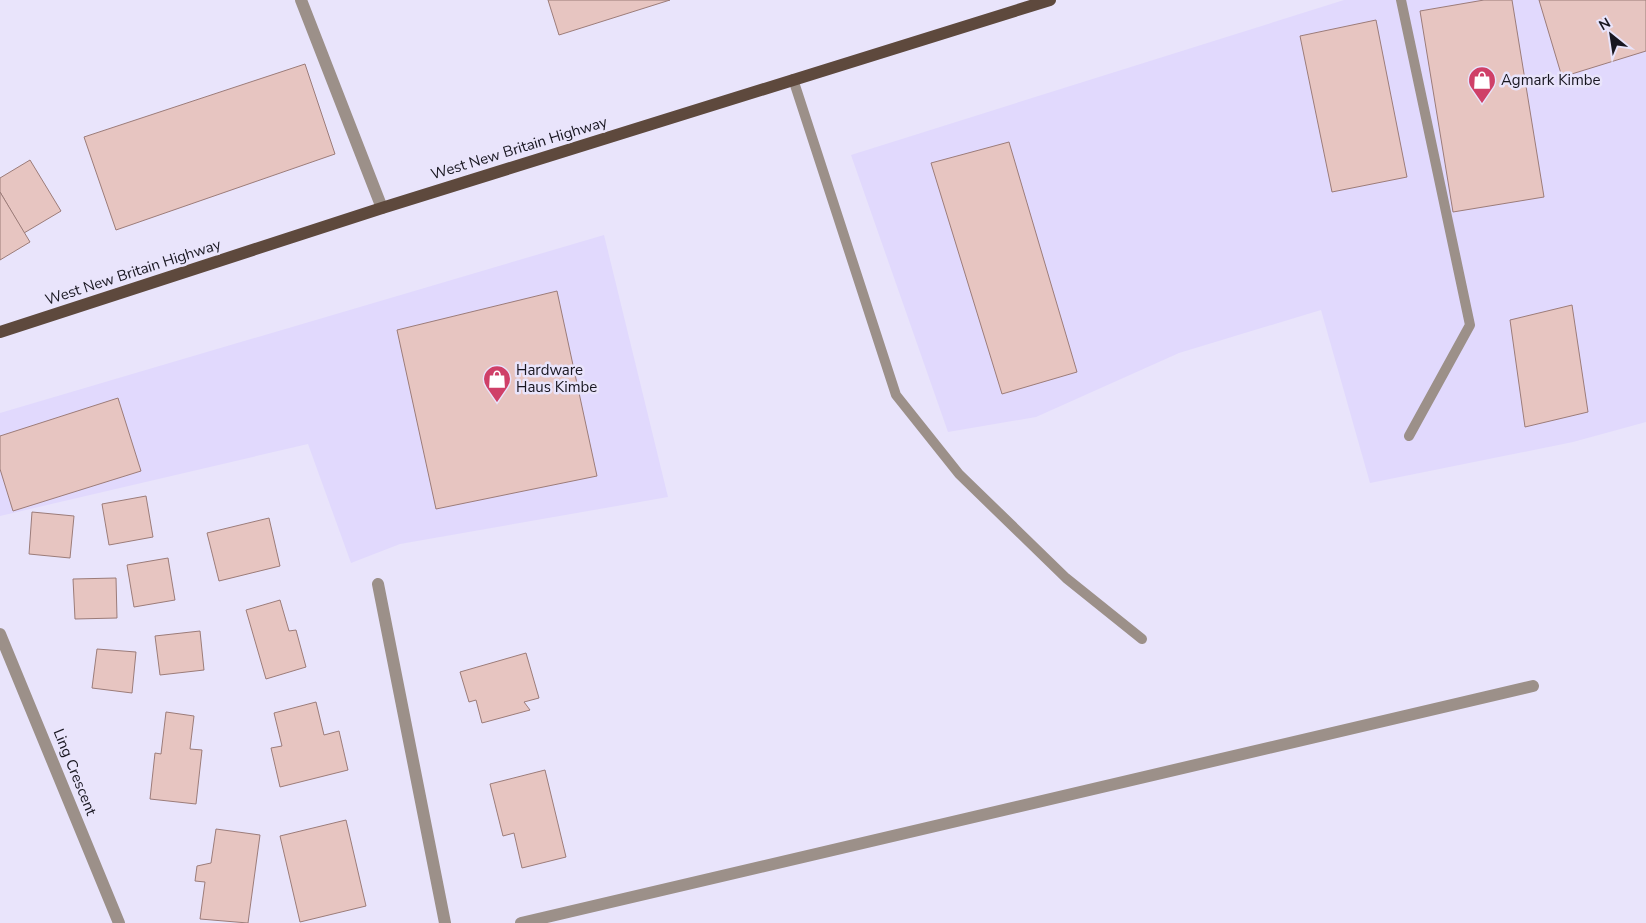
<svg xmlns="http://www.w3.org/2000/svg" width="1646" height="923" font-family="'Nunito Sans',sans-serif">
  <rect width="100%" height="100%" fill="#e9e4fb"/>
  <g fill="#e1d9fd">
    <polygon points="1344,0 1646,0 1646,422 1573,442 1370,483 1321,310 1179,353 1036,417 948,432 851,155"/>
    <polygon points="604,235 668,497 400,544 351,563 308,444 0,516 0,413"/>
  </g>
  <g fill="#e7c5c1" stroke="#9c7c79">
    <polygon points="548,0 670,0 559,35"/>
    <polygon points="1484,0 1512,0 1544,197 1453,212 1420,11"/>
    <polygon points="1539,0 1646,0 1646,51 1562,77"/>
    <polygon points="1376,20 1407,177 1332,192 1300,36"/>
    <polygon points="305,64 335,154 116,230 84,137"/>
    <polygon points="1009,142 1077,372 1002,394 931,163"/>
    <polygon points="30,160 61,211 24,233 0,192 0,178"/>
    <polygon points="0,192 30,242 0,260"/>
    <polygon points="557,291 597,476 436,509 397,330"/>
    <polygon points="1572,305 1588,412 1525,427 1510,320"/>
    <polygon points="118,398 141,471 13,511 0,469 0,436"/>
    <polygon points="146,496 153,537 109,545 102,504"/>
    <polygon points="32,512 74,516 70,558 29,554"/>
    <polygon points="269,518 280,566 219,581 207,533"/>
    <polygon points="168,558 175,600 134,607 127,565"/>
    <polygon points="116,578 117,618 75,619 73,579"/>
    <polygon points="280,600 289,631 296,630 306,667 266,679 246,610"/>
    <polygon points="200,631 204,670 160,675 155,636"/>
    <polygon points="97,649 136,652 132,693 92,688"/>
    <polygon points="526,653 539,698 524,702 530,710 482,723 476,700 469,702 460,672"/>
    <polygon points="316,702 324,735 339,731 348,770 280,787 271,748 282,746 274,713"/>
    <polygon points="166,712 194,716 190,749 202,750 196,804 150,799 155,753 161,754"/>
    <polygon points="545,770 566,857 522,868 514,833 503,836 490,784"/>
    <polygon points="346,820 366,906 300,922 280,836"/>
    <polygon points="216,829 260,835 248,923 200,919 205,882 195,881 197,866 211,863"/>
  </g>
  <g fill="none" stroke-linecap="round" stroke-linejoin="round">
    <g stroke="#9c9089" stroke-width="10">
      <polyline points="1401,0 1470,325 1409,436"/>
      <polyline points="793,79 896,395 959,474 1066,578 1142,639"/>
    </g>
    <g stroke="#9c9089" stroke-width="12">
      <polyline points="301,0 382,208"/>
      <polyline points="378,584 445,923"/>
      <polyline points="0,634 119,923"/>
      <polyline points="521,923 1533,686"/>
    </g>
    <polyline stroke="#5e493d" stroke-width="12" points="0,332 382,208 1050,0"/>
  </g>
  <defs>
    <g id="shop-pin" transform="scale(1.4375)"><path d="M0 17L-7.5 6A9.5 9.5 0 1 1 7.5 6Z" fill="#cf4068" stroke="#e9e4fb"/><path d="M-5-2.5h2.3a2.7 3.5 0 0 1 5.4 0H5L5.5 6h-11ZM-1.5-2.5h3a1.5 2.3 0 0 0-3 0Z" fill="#fff"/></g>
  </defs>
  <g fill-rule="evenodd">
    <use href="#shop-pin" x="1482" y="80"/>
    <use href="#shop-pin" x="497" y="379"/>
  </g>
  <g text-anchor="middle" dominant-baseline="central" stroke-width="5" stroke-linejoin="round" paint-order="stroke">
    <g font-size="15" fill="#181620" stroke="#e9e4fb" text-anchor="start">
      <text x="1501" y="80">Agmark Kimbe</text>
      <text x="516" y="370">Hardware<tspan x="516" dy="17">Haus Kimbe</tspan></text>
    </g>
    <g font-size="15" fill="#181620" stroke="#e9e4fb">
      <text transform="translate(519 148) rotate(-17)">West New Britain Highway</text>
      <text transform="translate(133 272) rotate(-18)">West New Britain Highway</text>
      <text transform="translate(75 772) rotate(68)">Ling Crescent</text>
    </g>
  </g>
  <g transform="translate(1611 35) rotate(330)" stroke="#e9e4fb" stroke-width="4" paint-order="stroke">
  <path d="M0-4L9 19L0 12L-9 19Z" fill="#181620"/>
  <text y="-8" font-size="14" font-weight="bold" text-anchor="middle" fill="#181620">N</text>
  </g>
</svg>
